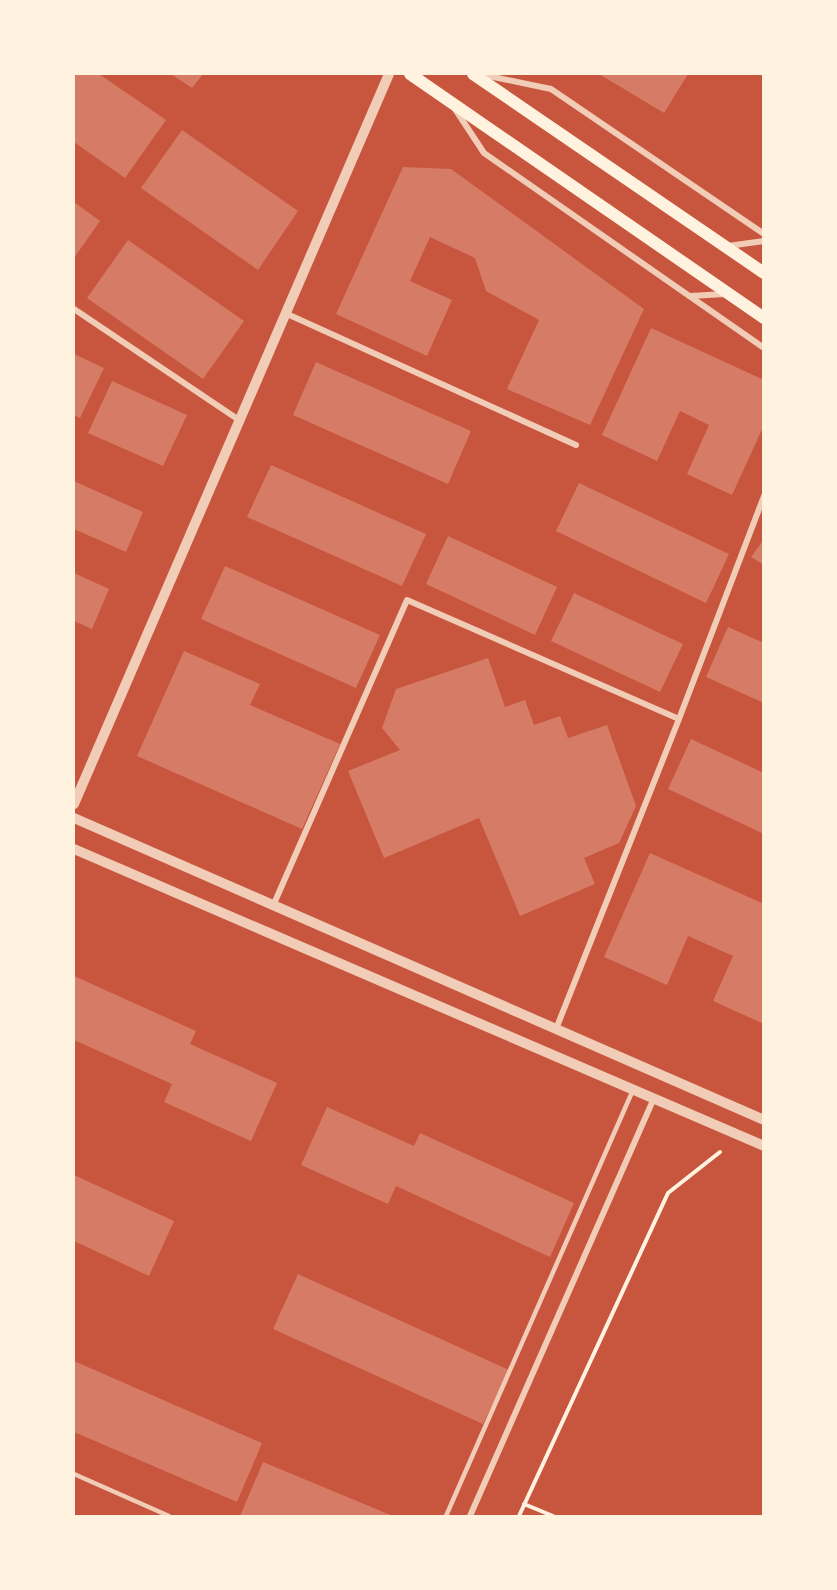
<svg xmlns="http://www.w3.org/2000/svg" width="837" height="1590" font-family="'IBM Plex Serif',serif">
  <rect width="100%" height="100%" fill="#c8553d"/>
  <g fill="#d67c66">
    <polygon points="74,74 99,74 166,120 125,178 74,142"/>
    <polygon points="171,74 203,74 192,88"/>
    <polygon points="599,74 688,74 664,113"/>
    <polygon points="182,130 298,211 258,270 141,188"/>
    <polygon points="403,167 451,169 644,309 590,425 507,389 539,320 486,291 475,258 430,237 410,281 452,300 427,356 336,314"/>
    <polygon points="74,202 100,221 74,258"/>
    <polygon points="128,240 244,321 203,379 87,298"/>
    <polygon points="651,328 764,380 764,425 732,495 687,474 709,425 680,411 657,461 602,435"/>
    <polygon points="74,354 104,368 80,418 74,415"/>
    <polygon points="316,362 471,431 448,484 293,415"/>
    <polygon points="112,381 187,415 163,466 88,433"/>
    <polygon points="271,465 426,534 402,586 247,517"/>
    <polygon points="74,481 143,512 126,552 74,529"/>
    <polygon points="579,483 729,554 706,603 556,531"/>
    <polygon points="448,536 557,587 535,635 426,584"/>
    <polygon points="764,539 764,565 751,557"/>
    <polygon points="225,566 380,635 356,688 201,619"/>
    <polygon points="74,573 109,589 92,629 74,621"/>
    <polygon points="574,593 683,644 660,692 551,641"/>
    <polygon points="728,627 764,643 764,703 706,677"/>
    <polygon points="184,651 260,684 250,705 340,744 302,829 137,756"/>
    <polygon points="488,658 505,707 525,700 534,725 560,716 568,738 607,725 636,806 619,843 584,858 595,884 520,916 479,818 384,858 348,771 400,750 382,728 396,689"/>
    <polygon points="691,739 764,773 764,834 668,789"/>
    <polygon points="650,853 764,904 764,1024 713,1001 733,956 688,936 667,985 604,957"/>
    <polygon points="74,976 196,1031 190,1044 277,1083 251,1141 164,1102 172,1084 74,1040"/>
    <polygon points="327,1107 414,1146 420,1133 574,1203 550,1257 396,1186 388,1204 301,1165"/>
    <polygon points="74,1175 174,1221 149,1276 74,1241"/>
    <polygon points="298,1274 509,1370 483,1424 273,1329"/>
    <polygon points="74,1361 262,1443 237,1502 74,1432"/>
    <polygon points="263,1462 393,1516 240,1516"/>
  </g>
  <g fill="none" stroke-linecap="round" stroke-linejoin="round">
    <g stroke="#fff3e0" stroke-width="4">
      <polyline points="524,1504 553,1516"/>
      <polyline points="519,1516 668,1193 720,1152"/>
    </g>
    <g stroke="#f1ccb7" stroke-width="4.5">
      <polyline points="74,1474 169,1516"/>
      <polyline points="446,1516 633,1090"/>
    </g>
    <g stroke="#f1ccb7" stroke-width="6">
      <polyline points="479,74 551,89 764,234"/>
      <polyline points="455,109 484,153 764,348"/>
      <polyline points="728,246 764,241"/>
      <polyline points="690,296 725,294"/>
      <polyline points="74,309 239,420"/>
      <polyline points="285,313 576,445"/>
      <polyline points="679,719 764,496"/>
      <polyline points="273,906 407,600 679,719 556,1029"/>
      <polyline points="470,1516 654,1098"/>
    </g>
    <g stroke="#f1ccb7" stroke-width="10">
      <polyline points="74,804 389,74"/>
      <polyline points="74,818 764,1120"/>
      <polyline points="74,849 764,1146"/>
    </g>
    <g stroke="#fff3e0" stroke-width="12">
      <polyline points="410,74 764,318"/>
      <polyline points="473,74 764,273"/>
    </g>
  </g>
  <rect width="837" height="1590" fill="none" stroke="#fff3e0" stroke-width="150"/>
</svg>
